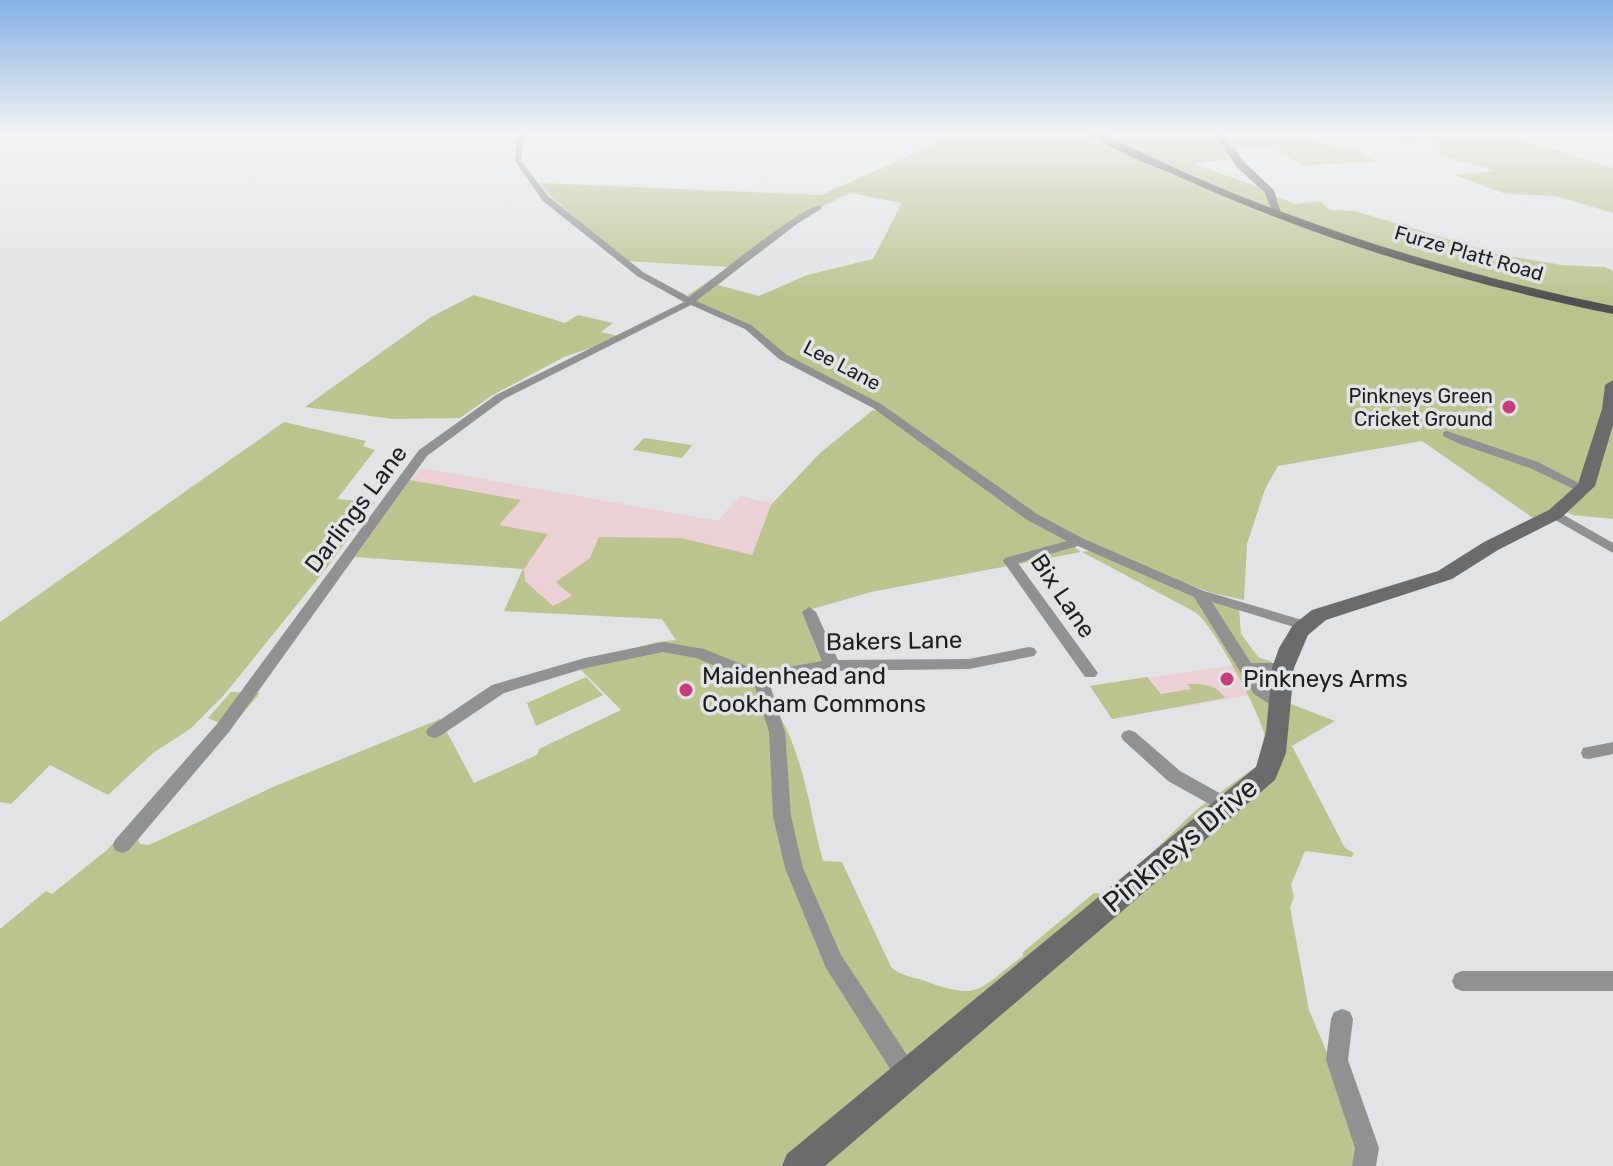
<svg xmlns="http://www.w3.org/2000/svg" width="1613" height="1166" font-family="Rubik,sans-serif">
  <rect width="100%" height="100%" fill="#e1e3e4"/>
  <g fill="#ebd1d6">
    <polygon points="422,468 717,521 741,496 775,504 752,555 679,643 661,619 504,611 523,568 355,557 392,502"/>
    <polygon points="1236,665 1251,695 1112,719 1090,686"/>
  </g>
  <g fill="#bbc38e" fill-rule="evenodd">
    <path d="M946,135H1215L1232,159L1194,164L1259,187L1268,198L1277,197L1296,204L1320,201L1330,210L1355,211L1501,255L1562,265L1605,267L1613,271V519L1573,515L1561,510L1536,520L1422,441L1278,466L1265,489L1247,544L1244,600L1212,593L1153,571L1037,518L929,439L788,358L758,335L687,296L729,267L625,261L552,198L540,183L821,195L920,151ZM850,193L902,203L873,259L807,275L759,296L718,285L802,216Z"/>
    <polygon points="1223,135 1317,135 1312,136 1312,140 1360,152 1376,162 1303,165 1271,148 1230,148"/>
    <path d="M1338,135H1506L1613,168V213L1556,196L1506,194L1454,175L1493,171C1471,161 1455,162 1435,153L1439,152L1432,148L1433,143L1356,140Z"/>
    <polygon points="474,295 565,323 578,315 613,323 601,332 622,337 564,357 491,396 460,418 393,419 305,407 431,317"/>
    <path d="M873,410L880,412L1072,542L1073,546L1081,552L871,592L809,610L829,662L772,681C768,696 780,715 786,728C807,774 810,814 823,861L842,862L891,967C900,976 914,977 925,981C981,1002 979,988 1023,956V952L1094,893L1100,894L1129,875L1196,810L1265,760C1266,754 1267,747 1266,741C1264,719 1214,625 1195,612L1082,552L1090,551L1239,608L1241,634L1258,657L1272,662L1277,671L1273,697L1335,721L1292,746L1345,848L1354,853L1352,857L1305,851L1291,885L1294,897L1290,907L1309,1010L1328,1055L1357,1146L1354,1166H0V929L46,891L52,894L107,850L219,723L208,718L231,692L260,693L143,831L138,840L140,844L149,845L273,787L440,719L474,783L537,755L539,749L621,710L581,670V663L657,642L676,640L662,619L504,611L523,569L355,557L410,480L521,500L499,525L548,534L524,569L525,581L553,606L572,596L556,582L590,558L599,537L681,538L752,555L771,505L820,453Z"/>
    <polygon points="284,422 366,441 363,446 375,450 337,499 375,502 329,565 224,695 190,729 153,753 108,795 50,765 11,804 0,802 0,622"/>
    <polygon points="644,438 692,445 682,458 633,450"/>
    <polygon points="586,677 603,695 536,726 527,703"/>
    <path d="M1147,677L1161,694L1191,689L1188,684C1204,684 1216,684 1225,698L1112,719L1090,686Z"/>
  </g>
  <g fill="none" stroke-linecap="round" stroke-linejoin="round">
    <g fill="#929191" fill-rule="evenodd">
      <path d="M522,135H531L523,140L521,161L549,197L643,272L689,297C712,280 800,207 821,205V209L797,224L696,301L751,325L787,355L881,404L1037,514L1084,539L1204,591L1309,622L1311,625L1309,628L1304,630L1212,602L1251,663H1289L1292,667L1289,671L1258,674C1267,688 1277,690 1285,701L1283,705H1271L1254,694L1194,597L1078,546L1018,563L1098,673L1095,677H1085L1003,561L1005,558L1067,541L1027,520L873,408L779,359L745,329L691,305L504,399L427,456L229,732L129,850L122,853L115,850L113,845L115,840L217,724L419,450L496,395L684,302L637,276L543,201L515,161L517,139Z"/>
      <polygon points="1447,431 1538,462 1590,489 1588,492 1580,492 1530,468 1460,444 1443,436 1443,432"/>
      <polygon points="1555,510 1613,543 1613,553 1550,517 1549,514 1550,511"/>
      <polygon points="809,607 816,612 838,660 969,659 1029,647 1034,648 1037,652 1034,656 969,669 822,671 769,682 785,732 791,816 803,868 841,955 915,1067 918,1075 915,1083 907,1086 899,1083 826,968 785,868 773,816 769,732 753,681 696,658 663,652 586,668 504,693 440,736 434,738 428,736 426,732 428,728 492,685 585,658 663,642 704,649 761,672 822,661 802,612"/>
      <polygon points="1129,730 1135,732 1180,771 1232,800 1235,805 1232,810 1226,812 1220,810 1168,781 1123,740 1121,736 1123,732"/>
      <polygon points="1613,742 1613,754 1589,759 1583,758 1581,753 1583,748"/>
      <polygon points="1462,971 1613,971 1613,991 1462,991 1455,988 1452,981 1455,974"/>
      <polygon points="1342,1009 1350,1012 1353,1019 1348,1060 1379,1148 1376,1166 1352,1166 1355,1148 1326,1060 1331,1019 1334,1012"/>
    </g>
    <g fill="#6c6b6b" fill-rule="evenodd">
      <polygon points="1215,135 1224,135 1245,163 1274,190 1282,216 1274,216 1265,193 1237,167"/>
      <polygon points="1613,380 1613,425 1595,486 1561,518 1498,550 1452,579 1326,620 1308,635 1294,668 1286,753 1275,780 825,1166 782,1166 787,1154 1256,767 1266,732 1272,668 1279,648 1293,625 1312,610 1438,571 1484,542 1549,510 1578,484 1602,409 1605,385"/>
    </g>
    <path fill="#515050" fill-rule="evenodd" d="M1091,135H1103C1148,155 1192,177 1238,195C1359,243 1485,280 1613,306V314C1466,284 1321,241 1184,179C1154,165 1117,154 1091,135Z"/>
  </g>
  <linearGradient id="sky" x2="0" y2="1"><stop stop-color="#86b1e4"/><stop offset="0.45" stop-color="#f2f2f3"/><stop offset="1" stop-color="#f2f2f3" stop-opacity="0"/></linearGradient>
  <rect width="1613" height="298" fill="url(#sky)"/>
  <g fill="#c63d79" stroke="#e1e3e4" stroke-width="3">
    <circle cx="1509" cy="407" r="8"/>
    <circle cx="1227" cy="679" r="8"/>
    <circle cx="686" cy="690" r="8"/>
  </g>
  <g text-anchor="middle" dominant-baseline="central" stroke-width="7" stroke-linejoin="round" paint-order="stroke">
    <g font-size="20" fill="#1e1f1f" stroke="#e1e3e4">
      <text transform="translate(1469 253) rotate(16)">Furze Platt Road</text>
      <text transform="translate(842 365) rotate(28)">Lee Lane</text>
    </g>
    <g font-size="20" fill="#1e1f1f" stroke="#e1e3e4" text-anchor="end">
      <text x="1493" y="396">Pinkneys Green<tspan x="1493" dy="23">Cricket Ground</tspan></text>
    </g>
    <g font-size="24" fill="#1e1f1f" stroke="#e1e3e4">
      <text transform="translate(356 509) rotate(-53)">Darlings Lane</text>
      <text transform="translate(1063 596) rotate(56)">Bix Lane</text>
      <text transform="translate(894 641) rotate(-1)">Bakers Lane</text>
    </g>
    <g font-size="24" fill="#1e1f1f" stroke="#e1e3e4" text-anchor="start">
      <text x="702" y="676">Maidenhead and<tspan x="702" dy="28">Cookham Commons</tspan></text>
      <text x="1243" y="679">Pinkneys Arms</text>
    </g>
    <g font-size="28" fill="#1e1f1f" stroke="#e1e3e4">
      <text transform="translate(1180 845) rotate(-40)">Pinkneys Drive</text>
    </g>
  </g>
</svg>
